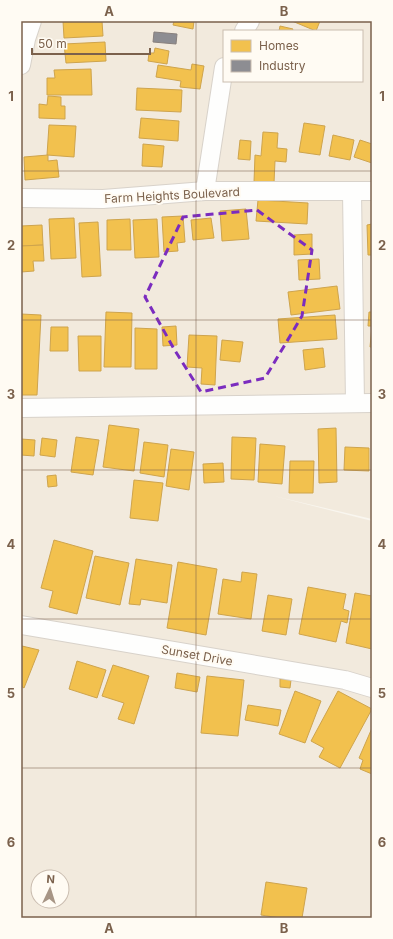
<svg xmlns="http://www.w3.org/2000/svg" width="393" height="939" font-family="Inter,sans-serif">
  <rect width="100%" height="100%" fill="#f9f6ef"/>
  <path fill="#f2eadd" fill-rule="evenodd" d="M21,21H372V519L274,496L372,521V918H21ZM224,31H362V81H224ZM38,877H62V901H38Z"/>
  <g fill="#f2c14e" stroke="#cea44d">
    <polygon points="63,21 102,21 103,36 64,38"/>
    <polygon points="174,21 194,21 193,29 173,25"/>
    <polygon points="292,21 320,21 316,31"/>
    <polygon points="280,26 293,29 292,31 279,31"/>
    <polygon points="105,42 106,61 66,63 64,44"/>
    <polygon points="155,48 169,51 167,64 148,61 149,53 154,53"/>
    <polygon points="192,64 204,66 200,89 180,87 181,81 156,77 158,65 191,70"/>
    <polygon points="91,69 92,95 47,95 47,78 55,78 54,70"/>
    <polygon points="137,88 182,90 181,112 136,110"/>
    <polygon points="48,96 61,97 61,106 65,106 65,119 39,118 39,104 47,105"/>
    <polygon points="141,118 179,121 178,141 139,138"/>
    <polygon points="304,123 325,126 320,155 299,152"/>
    <polygon points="49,125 76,126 74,157 47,155"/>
    <polygon points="263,132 278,133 277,148 287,149 286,162 275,161 274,183 254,182 255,155 261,156"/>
    <polygon points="333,135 354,140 350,160 329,156"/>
    <polygon points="240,140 251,141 250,160 238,159"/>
    <polygon points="360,140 372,144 372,163 354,157"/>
    <polygon points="143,144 164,146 162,167 142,166"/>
    <polygon points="48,155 48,161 57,160 59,177 25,180 24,157"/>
    <polygon points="258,200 308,203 307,224 256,221"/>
    <polygon points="246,209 249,239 222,241 220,211"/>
    <polygon points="183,216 185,242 177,243 178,251 164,252 162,217"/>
    <polygon points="74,218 76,258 51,259 49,219"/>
    <polygon points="211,218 214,238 193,240 191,220"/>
    <polygon points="130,219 131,250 107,250 107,220"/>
    <polygon points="157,219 159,257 135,258 133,220"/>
    <polygon points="98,222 101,276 82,277 79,223"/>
    <polygon points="372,224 372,255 368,255 367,225"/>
    <polygon points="42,225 43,245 21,246 21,226"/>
    <polygon points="312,234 312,254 294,255 294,235"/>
    <polygon points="43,245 44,261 33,261 34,271 21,272 21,246"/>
    <polygon points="319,259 320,279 299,280 298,260"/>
    <polygon points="337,286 340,309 291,315 288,292"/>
    <polygon points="106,312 132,313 131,367 104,367"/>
    <polygon points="369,312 372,312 372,347 370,347 372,326 368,326"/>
    <polygon points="21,314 41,315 37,395 21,395"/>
    <polygon points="335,315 337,339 280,343 278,319"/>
    <polygon points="176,326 177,345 163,346 162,327"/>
    <polygon points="51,327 68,327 68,351 50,351"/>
    <polygon points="135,328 157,329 157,369 135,369"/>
    <polygon points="189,335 217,336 215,385 201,384 202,368 187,367"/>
    <polygon points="78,336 101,336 101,371 79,371"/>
    <polygon points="222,340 243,342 240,362 220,360"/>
    <polygon points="323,348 325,367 305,370 303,350"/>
    <polygon points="109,425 139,429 134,471 103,467"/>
    <polygon points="336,428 337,482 319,483 318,429"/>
    <polygon points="76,437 99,440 93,475 71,472"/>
    <polygon points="232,437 256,438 254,480 231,479"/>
    <polygon points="42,438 57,440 55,457 40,455"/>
    <polygon points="21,439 35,440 34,456 21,455"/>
    <polygon points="144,442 168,445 164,477 140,473"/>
    <polygon points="260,444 285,446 282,484 258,482"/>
    <polygon points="345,447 369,448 369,471 344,470"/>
    <polygon points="171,449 194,452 189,490 166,486"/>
    <polygon points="290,461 314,461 313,493 289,493"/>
    <polygon points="223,463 224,482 204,483 203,464"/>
    <polygon points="56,475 57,486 48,487 47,476"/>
    <polygon points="134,480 163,483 158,521 130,518"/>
    <polygon points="54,540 93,551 77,614 49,607 53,591 41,588"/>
    <polygon points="95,556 129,563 120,605 86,598"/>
    <polygon points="136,559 172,565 167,603 141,599 140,605 129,604"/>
    <polygon points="178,562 217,569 206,635 167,628"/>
    <polygon points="242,572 257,574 251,619 218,614 223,579 241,582"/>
    <polygon points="308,587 346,594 343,609 349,611 347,623 341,621 336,642 299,634"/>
    <polygon points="355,593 372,596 372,649 346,643"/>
    <polygon points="268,595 292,599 286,635 262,631"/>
    <polygon points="22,646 39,650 24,688 21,686 21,648"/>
    <polygon points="77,661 106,670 97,698 69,689"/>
    <polygon points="113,665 149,676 134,724 118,719 124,703 102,696"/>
    <polygon points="177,673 200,677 197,692 175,688"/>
    <polygon points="207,676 244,680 238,736 201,733"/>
    <polygon points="280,679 291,680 290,688 280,687"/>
    <polygon points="295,691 321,701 305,743 279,734"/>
    <polygon points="338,691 372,709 340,768 319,757 324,748 311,741"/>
    <polygon points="248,705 281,710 278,726 245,720"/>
    <polygon points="372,728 372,774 360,769 363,760 359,758"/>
    <polygon points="266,882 307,888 302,918 280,918 261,915"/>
  </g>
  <polygon fill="#8d8d92" stroke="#88807d" points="154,32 177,34 176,44 153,42"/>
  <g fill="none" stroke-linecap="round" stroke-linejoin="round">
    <g stroke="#d8d2ca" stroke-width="20">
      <g id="street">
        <polyline points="244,31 250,21"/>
        <polyline points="21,65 26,39 32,21"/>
        <polyline points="205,191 224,67"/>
        <polyline points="352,191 355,403"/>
        <polyline points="21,198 103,199 205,191 372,191"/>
        <polyline points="21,408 372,403"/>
        <polyline points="21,625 345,680 372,688"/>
      </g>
    </g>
    <use href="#street" stroke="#fefefd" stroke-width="18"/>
  </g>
  <path fill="none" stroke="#7b2cbf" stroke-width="3" stroke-dasharray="8 5" stroke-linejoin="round" d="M257,210L312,250L302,316L265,378L201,392L174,349L145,297L183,217Z"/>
  <path fill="none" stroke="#7b614c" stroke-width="1" stroke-opacity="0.55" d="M196,21V918M21,171H372M21,320H372M21,470H372M21,619H372M21,768H372"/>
  <g text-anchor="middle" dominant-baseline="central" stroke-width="4" stroke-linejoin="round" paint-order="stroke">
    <g font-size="12" fill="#7b614c" stroke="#fffbf3">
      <text transform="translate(172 195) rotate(-3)">Farm Heights Boulevard</text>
      <text transform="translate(197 655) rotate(10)">Sunset Drive</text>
    </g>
  </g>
  <rect width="393" height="939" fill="none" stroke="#fffbf3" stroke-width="44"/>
  <rect x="223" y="30" width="140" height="52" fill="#fffbf3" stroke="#cabdb0"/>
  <rect x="231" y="40" width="20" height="12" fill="#f2c14e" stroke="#cabdb0"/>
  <text x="259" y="50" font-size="12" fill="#7b614c">Homes</text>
  <rect x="231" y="60" width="20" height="12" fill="#8d8d92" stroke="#cabdb0"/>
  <text x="259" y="70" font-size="12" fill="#7b614c">Industry</text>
  <g transform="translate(50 889) rotate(4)"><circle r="19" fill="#fffbf3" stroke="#cabdb0"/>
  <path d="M0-3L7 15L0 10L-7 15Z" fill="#a79585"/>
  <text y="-6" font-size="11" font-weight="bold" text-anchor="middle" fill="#7b614c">N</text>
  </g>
  <path d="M32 48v6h118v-6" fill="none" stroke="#7b614c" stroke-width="2"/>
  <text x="38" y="48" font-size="12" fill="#7b614c" stroke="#fffbf3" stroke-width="3" paint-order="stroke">50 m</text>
  <rect x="22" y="22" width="349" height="895" fill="none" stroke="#7b614c" stroke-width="1.5"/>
  <g font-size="13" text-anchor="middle" font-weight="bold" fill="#7b614c">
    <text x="109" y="16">A</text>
    <text x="284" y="16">B</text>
    <text x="11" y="101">1</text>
    <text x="382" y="101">1</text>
    <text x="11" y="250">2</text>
    <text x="382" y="250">2</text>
    <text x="11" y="399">3</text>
    <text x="382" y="399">3</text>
    <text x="11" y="549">4</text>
    <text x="382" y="549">4</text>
    <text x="11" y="698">5</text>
    <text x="382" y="698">5</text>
    <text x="11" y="847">6</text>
    <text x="382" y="847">6</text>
    <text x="109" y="933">A</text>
    <text x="284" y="933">B</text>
  </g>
</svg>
